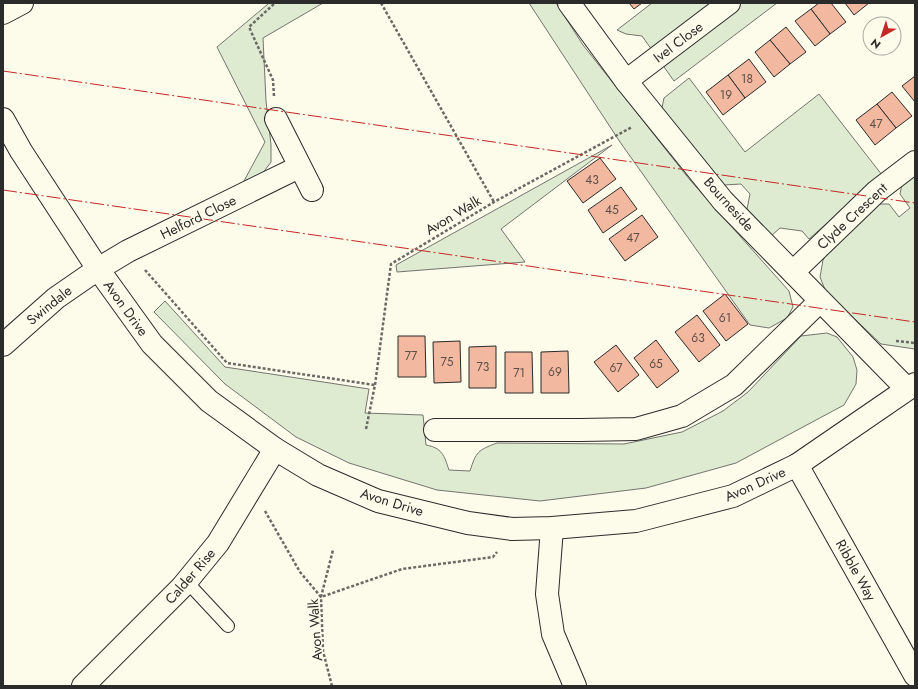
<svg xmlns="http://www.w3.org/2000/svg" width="918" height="689" font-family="Jost,sans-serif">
  <rect width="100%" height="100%" fill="#fdfbea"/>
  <g fill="#deebd1" stroke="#74746e">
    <polygon points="268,3 323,3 263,38 266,101 271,145 271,162 262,174 244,181 265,142 217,47 268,4"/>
    <polygon points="529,3 556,3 583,45 690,180 789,291 793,307 787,318 769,328 750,325 620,142"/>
    <polygon points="652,3 777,3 674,81 642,36 626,34 617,30"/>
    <polygon points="689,78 745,152 819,94 882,175 809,239 802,231 780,228 771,236 747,209 750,194 741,184 724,185 662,108 664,98"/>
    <polygon points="612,145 501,229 525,262 397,272 396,265"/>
    <polygon points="915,174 915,349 881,344 826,292 820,277 823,260 829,249 880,204 889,204 899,217 910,208 900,194 902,184"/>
    <path d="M165,301L225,367L369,389L365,413L423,415L426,445C442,448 444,455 449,470L470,471C476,452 478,450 497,443L624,444L682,432L723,411L748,392L801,336L827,333L837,337L853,357L857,370L856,384L844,405L736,463L646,488L540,501L437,490L349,463L296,437L225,384L154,312Z"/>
  </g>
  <g fill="#f2b8a0" stroke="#2b2b2b">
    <polygon points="629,3 642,3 634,9"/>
    <polygon points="819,3 831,3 846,22 830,34 811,9"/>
    <polygon points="845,3 869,3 854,15"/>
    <polygon points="811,9 830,34 815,46 795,21"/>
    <polygon points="786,27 806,52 790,64 770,40"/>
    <polygon points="770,40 790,64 774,77 755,52"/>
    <polygon points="749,59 766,82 745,98 728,75"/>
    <polygon points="728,75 745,98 723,115 706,92"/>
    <polygon points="915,76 915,102 902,86"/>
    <polygon points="892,92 912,116 896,128 877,104"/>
    <polygon points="877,104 896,128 875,145 856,120"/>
    <polygon points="600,158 616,179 583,203 567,181"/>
    <polygon points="621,187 637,209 603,233 588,210"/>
    <polygon points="642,215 658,237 625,261 609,239"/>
    <polygon points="725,294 748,324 726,341 703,311"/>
    <polygon points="697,315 720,345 699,362 675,332"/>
    <polygon points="398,336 425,336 426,377 398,377"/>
    <polygon points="656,340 679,371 657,388 634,358"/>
    <polygon points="460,341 461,382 434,383 433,342"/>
    <polygon points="616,345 639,375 618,392 594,362"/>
    <polygon points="496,346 496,388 469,388 469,347"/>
    <polygon points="568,351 569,393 541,393 541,352"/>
    <polygon points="505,352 532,352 533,393 505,393"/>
  </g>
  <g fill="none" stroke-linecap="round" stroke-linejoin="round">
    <g stroke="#2b2b2b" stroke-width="14">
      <polyline id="lane" points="187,582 228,626"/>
    </g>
    <g stroke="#2b2b2b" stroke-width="24">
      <g id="street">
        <polyline points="569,3 626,81 723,201 907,389"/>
        <polyline points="3,13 22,3"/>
        <polyline points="626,81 729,3"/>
        <polyline points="276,119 312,190"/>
        <polyline points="793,272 877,191 915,162"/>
        <polyline points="3,345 56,298 98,269 128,251 299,167"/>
        <polyline points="435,430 581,430 636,429 682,416 734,385 820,301"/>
        <polyline points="797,465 915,675"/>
        <polyline points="552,528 547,594 553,634 575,686"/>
        <polyline points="83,686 182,587 218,543 275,449"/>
      </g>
    </g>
    <g stroke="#2b2b2b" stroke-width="24">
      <polyline id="secondary" points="3,119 21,151 98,269 152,344 209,401 275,449 318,475 378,501 468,523 512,529 552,528 636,521 733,496 797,465 915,384"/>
    </g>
    <g stroke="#6a6964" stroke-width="2.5" stroke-dasharray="3 2" stroke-linecap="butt">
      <polyline points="381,3 494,202"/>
      <polyline points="274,96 273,80 249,27 275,3"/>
      <polyline points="145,270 227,363 375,385"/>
      <polyline points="896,341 915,343"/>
      <polyline points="366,429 375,385 391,264 494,202 632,127"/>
      <polyline points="265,511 300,572 321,597 402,569 493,557 497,552"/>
      <polyline points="332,686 323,651 321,597 333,550"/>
    </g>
    <use href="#lane" stroke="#fdfbea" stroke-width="12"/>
    <use href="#street" stroke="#fdfbea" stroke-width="22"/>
    <use href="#secondary" stroke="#fdfbea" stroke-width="22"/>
    <g stroke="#c62828" stroke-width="1" stroke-dasharray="14 3 2 3" stroke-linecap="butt">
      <polyline points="3,71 915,203"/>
      <polyline points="3,190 915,322"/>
    </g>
  </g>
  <g text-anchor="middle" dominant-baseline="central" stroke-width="3" stroke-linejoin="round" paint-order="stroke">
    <g font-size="12" fill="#5d4e48">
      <text x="747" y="79">18</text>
      <text x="726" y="95">19</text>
      <text x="876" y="124">47</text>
      <text x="592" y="180">43</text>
      <text x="612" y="210">45</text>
      <text x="633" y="238">47</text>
      <text x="725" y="318">61</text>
      <text x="698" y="338">63</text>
      <text x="411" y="356">77</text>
      <text x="447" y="362">75</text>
      <text x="656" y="364">65</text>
      <text x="483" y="367">73</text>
      <text x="616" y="368">67</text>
      <text x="555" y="372">69</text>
      <text x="519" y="373">71</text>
    </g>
    <g font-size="14" fill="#2b2b2b" stroke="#fdfbea">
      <text transform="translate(678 42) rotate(-37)">Ivel Close</text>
      <text transform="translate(729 204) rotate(48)">Bourneside</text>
      <text transform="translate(453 215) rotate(-31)">Avon Walk</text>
      <text transform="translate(852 216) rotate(-43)">Clyde Crescent</text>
      <text transform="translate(198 217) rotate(-26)">Helford Close</text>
      <text transform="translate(49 305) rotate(-39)">Swindale</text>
      <text transform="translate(126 308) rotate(54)">Avon Drive</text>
      <text transform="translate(755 484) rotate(-24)">Avon Drive</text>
      <text transform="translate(392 502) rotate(17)">Avon Drive</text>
      <text transform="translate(856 570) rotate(61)">Ribble Way</text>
      <text transform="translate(190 576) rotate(-49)">Calder Rise</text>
      <text transform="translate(315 630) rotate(-94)">Avon Walk</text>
    </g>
  </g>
  <rect width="918" height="689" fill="none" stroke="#2b2b2b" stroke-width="8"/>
  <g transform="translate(882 36) rotate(219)"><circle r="19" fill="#fdfbea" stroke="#a9a89e"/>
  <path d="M0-3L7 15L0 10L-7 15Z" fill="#c62828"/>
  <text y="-6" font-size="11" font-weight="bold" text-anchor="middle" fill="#2b2b2b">N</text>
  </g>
</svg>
